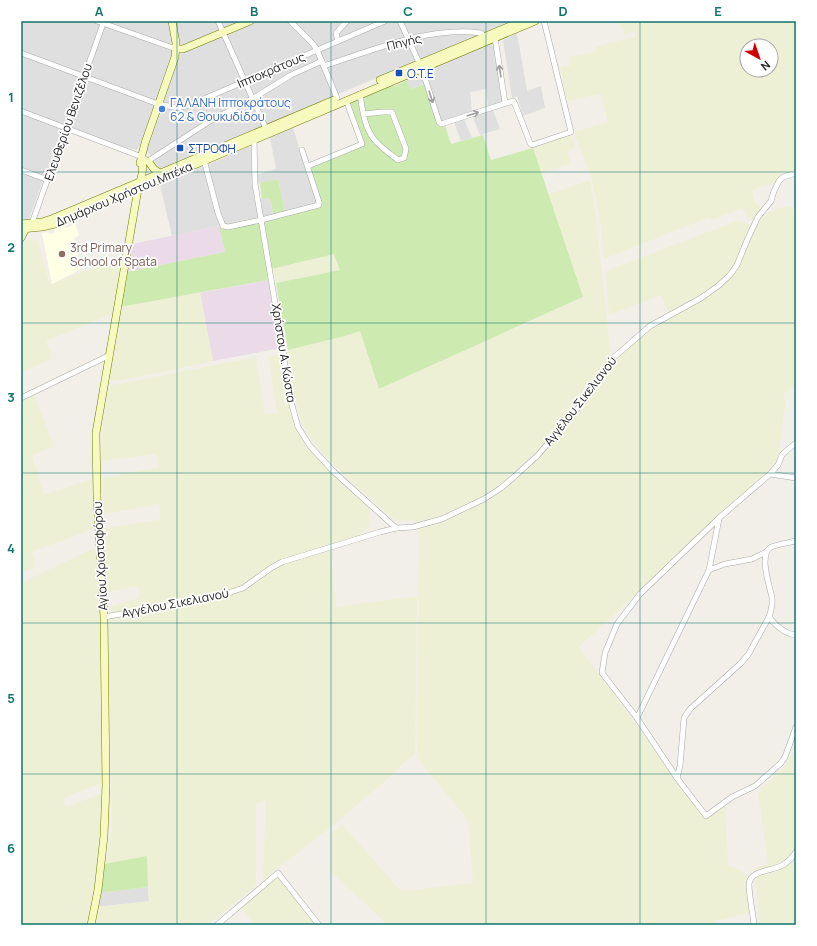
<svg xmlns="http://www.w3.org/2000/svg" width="817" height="946" font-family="Manrope,sans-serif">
  <rect width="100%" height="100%" fill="#f2efe9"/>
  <g fill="#e0dfdf">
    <polygon points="21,21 515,21 338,94 161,170 141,143 137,150 123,147 63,125 29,219 24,221 21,220"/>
    <polygon points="517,33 527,91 541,86 545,108 523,116 517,96 512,98 503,40"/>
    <polygon points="494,43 503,101 488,106 486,89 470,92 472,111 441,121 428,82 410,89 407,80"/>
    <polygon points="493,110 500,129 480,135 473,117"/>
    <polygon points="464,119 472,138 461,141 454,122"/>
    <polygon points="293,128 317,204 285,211 278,179 253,185 254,200 270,198 273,214 172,236 160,185 251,146 252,176 276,169 270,137"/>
    <polygon points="148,887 149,902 96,907 99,893"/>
  </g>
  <g fill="#ebdbe8">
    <polygon points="219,226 225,252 126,272 132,244"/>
    <polygon points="268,280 281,348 213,361 200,293"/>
  </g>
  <polygon fill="#ffffe5" points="75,224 79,235 74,238 81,269 52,284 42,233 46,232 51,234 55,233 54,227 60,225 66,228"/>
  <g fill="#eef0d5" fill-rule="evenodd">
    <path d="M619,21H796V171L776,182L752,190L755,202L762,209L754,222L749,219L742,208L711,220L710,217L604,259L601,226L592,180L574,132L608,122L601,94L567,101L560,67L571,65L569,57L596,52L595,47L637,36L636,32L625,35ZM747,46H771V70H747Z"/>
    <polygon points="570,134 575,147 567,151 571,164 541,173 533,148"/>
    <polygon points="590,180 596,218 611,358 641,335 670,316 661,295 609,315 606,271 739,220 756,228 765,214 782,207 791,206 796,214 796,385 785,393 783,398 786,401 777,463 579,647 706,820 725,805 728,865 740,870 749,878 750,913 715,921 716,925 388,925 330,871 331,834 342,824 399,889 405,891 473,883 468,820 421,763 418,752 419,532 414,520 401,521 393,519 348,478 322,453 312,440 304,428 294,396 288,350 345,336 360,331 379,389 583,298 548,194"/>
    <polygon points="27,239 37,241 50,285 124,255 114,313 46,341 53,358 21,373 21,251"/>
    <polygon points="334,253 340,270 276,283 273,268"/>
    <polygon points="200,293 213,361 118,381 108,379 120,307"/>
    <polygon points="282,353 285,391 296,428 309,447 371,506 368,528 357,537 330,545 336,607 417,596 415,751 414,756 408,759 390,777 336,823 263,880 266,799 256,804 256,885 208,925 93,925 96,907 149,901 147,856 104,864 109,848 112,829 112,816 108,607 140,598 138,586 107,592 105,528 160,520 159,504 105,514 104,512 102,478 159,467 156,454 102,461 102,427 108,386 256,357 265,414 277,413 268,357"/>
    <polygon points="34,394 54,447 32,455 44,495 95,478 98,527 32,552 36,566 21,574 21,400"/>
    <polygon points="98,546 105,782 63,798 66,807 105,792 102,847 89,925 21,925 21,583"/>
    <polygon points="796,747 796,925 760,925 754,869 768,864 758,793 785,767"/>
    <polygon points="277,877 317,925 255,925 241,908"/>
  </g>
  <g fill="#cdebb0">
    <polygon points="407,80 410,89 425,84 439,127 445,125 451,144 483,135 491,160 533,148 583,297 379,389 360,331 345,336 288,350 276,283 340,270 334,254 267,270 268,280 120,307 126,272 225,252 219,226 273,214 270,198 262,199 260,183 278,179 285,211 323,206 309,169 365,145 349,103 387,87 395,86"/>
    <polygon points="147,856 148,887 99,893 104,864"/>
  </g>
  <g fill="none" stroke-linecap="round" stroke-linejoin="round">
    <g stroke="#a9a9a9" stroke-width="6">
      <g id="street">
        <polyline points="97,21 176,49"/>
        <polyline points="218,21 267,131"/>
        <polyline points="290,21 313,44 317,50 337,98"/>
        <polyline points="400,21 422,69 439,122 441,124 513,101 515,104 530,143 532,145 571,132 544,21"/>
        <polyline points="495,38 505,103"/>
        <polyline points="338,41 336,33 347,21"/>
        <polyline points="21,53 158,104 178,108 192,104 385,21"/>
        <path d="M324,66C373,50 429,26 481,33L485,37"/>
        <path d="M360,94C362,106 363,120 369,131C374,143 388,152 398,160L404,158L406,149L392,112H382L364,114"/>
        <polyline points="21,111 142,157 148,161 210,121 252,99 291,75 322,61"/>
        <polyline points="254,139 255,184 283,350 288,391 298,427 310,446 334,472 396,528"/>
        <polyline points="204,160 218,213 223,226 228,227 261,220 319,205 319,202 302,150"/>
        <polyline points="308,166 362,144 346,100"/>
        <polyline points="21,170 48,180"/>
        <polyline points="32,223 104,21"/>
        <polyline points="21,398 108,356"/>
        <polyline points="796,443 786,451 782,455 778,465 770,474 796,478"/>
        <polyline points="770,474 719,518 640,594 617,624 605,653 602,673 637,718 677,778 706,816 732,797 755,786 781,763 785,757 796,727"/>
        <path d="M796,541C788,543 779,544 771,547C758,555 770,586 772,598C773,605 771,611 769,617C776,626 784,634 796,635"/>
        <polyline points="709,570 725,564 752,559 766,552"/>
        <polyline points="104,617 201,600 231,592 243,588 271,568 282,562 380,532 396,528 413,527 442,519 484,499 501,488 515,476 538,455 579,407 612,359 650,326 701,298 718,286 730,275 737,265 748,238 758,217 771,201 774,191 779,181 783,177 796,173"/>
        <polyline points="637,718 709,570 719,519"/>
        <polyline points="677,778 680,766 684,718 690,709 740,664 748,655 769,617"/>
        <polyline points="217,925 278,873 319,925"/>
        <path d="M754,925C753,912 749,897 749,884C750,870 773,871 783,865C788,862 792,858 796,852"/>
      </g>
    </g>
    <g stroke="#707d05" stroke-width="8">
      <g id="secondary">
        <polyline points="176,49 183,49 250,21"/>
        <polyline points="380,80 522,21"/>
        <polyline points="148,161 154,169 161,174"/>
        <polyline points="140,163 145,143 175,57 176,43 172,21"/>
        <polyline points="21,224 42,222 54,218 334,100"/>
        <polyline points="21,229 42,227 55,224 535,21"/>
        <polyline points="21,238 25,230"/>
        <path d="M91,925L98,890L104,836L106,785L104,617L97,496L96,433L138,189C141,179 144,170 142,159"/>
      </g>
    </g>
    <use href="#street" stroke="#fff" stroke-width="5"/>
    <use href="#secondary" stroke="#f7fabf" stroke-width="7"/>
  </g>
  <defs><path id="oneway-shaft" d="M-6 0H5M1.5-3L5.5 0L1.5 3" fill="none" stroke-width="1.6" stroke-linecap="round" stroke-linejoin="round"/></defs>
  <g stroke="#9c9c9c">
    <use href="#oneway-shaft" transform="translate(500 71) rotate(-99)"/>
    <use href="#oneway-shaft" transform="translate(431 97) rotate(72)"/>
    <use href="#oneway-shaft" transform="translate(473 114) rotate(-18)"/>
  </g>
  <path fill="none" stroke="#0f766e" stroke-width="1" stroke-opacity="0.55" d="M177,21V925M331,21V925M486,21V925M640,21V925M21,172H796M21,323H796M21,473H796M21,623H796M21,774H796"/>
  <g fill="#1a4fb4" stroke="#fff" stroke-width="1.5">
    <rect x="395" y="69" width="8" height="8" rx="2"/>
    <rect x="176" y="144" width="8" height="8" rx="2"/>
  </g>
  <circle fill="#3f7fe0" stroke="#fff" stroke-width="1.5" cx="162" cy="109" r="4"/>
  <circle fill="#8d6e63" stroke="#fff" stroke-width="1.5" cx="62" cy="254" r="4"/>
  <g text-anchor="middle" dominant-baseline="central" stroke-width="3.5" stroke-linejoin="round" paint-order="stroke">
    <g font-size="12" fill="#222" stroke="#fff">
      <text transform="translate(404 42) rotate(-14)">Πηγής</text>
      <text transform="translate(271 70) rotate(-23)">Ιπποκράτους</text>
      <text transform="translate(68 122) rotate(-71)">Ελευθερίου Βενιζέλου</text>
      <text transform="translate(124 194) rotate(-23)">Δημάρχου Χρήστου Μπέκα</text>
      <text transform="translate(284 353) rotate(81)">Χρήστου Α. Κώστα</text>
      <text transform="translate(580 401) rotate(-52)">Αγγέλου Σικελιανού</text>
      <text transform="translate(100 556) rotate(-93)">Αγίου Χριστοφόρου</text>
      <text transform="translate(175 603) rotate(-11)">Αγγέλου Σικελιανού</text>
    </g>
    <g font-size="12" fill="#164399" stroke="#fff" text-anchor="start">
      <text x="407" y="73">Ο.Τ.Ε</text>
      <text x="188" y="148">ΣΤΡΟΦΗ</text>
    </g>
    <g font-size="12" fill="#366cbe" stroke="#fff" text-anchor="start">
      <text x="170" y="102">ΓΑΛΑΝΗ Ιπποκράτους<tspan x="170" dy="14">62 &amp; Θουκυδίδου</tspan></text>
    </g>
    <g font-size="12" fill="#785e54" stroke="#fff" text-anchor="start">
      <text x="70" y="247">3rd Primary<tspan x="70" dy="14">School of Spata</tspan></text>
    </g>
  </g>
  <rect width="817" height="946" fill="none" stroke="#ffffff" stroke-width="44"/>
  <g transform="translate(759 58) rotate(140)"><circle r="19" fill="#ffffff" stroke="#a7a7a7"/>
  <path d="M0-3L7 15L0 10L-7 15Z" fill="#d40000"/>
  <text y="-6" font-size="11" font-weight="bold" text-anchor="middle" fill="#222222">N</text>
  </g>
  <rect x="22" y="22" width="773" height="902" fill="none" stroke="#0f766e" stroke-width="1.5"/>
  <g font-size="13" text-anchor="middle" font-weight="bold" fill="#0f766e">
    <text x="99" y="16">A</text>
    <text x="254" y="16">B</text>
    <text x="408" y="16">C</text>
    <text x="563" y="16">D</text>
    <text x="718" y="16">E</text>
    <text x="11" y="102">1</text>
    <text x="11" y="252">2</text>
    <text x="11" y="402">3</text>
    <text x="11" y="553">4</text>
    <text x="11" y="703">5</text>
    <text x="11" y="853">6</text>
  </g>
</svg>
